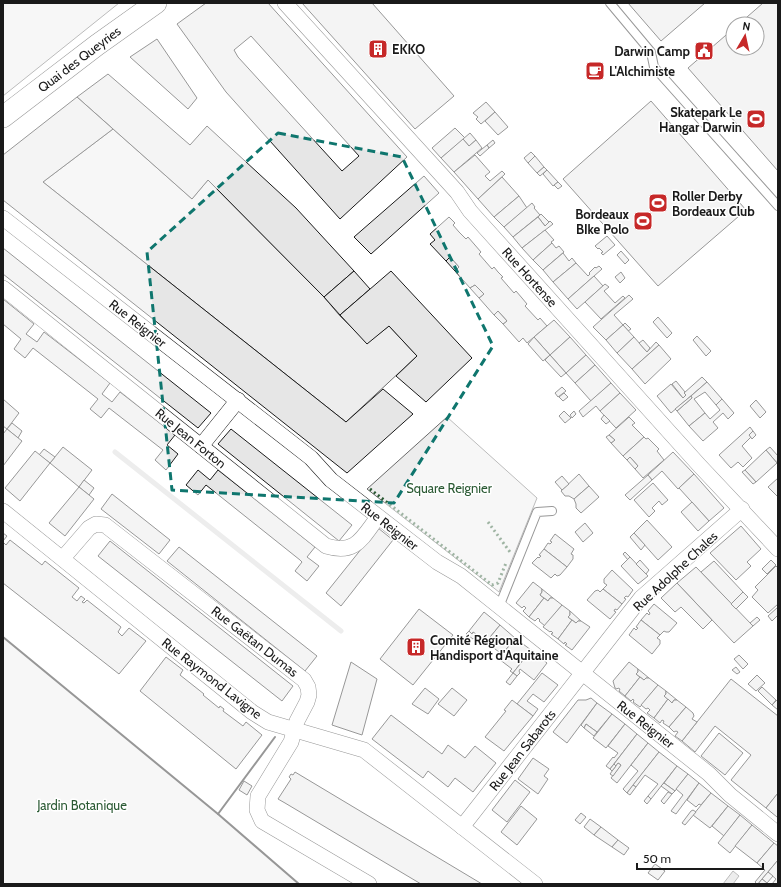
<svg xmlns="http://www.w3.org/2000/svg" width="781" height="887" font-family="Cabin,sans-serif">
  <rect width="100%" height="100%" fill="#fff"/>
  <g fill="#ededed" stroke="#6a6a6a">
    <polygon points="3,3 119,3 3,96"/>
    <polygon points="113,129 192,199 208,180 324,297 340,316 367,343 389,326 417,356 346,422 43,182"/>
    <polygon points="447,417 537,498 499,592 367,489"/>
    <polygon points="3,637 218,814 299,884 3,884"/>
  </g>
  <polygon fill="#d7d7d7" stroke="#6a6a6a" points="733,871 739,876 733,884 723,884"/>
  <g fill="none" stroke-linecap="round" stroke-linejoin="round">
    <polyline stroke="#d7d7d7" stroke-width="5" points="115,452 341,631"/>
  </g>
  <g fill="#e6e6e6" stroke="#1a1a1a" fill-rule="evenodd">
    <path d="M206,3H268L407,157L340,219L226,92L177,24ZM251,36L359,156L342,171L238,57L234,50Z"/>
    <polygon points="302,3 372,3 454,96 415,129"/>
    <polygon points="628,3 705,3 661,41"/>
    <polygon points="763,3 778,3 778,171 688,68 733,29 733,48 757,48 757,24 739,24"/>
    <polygon points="157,39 197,98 188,109 130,57"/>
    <polygon points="108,74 190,145 207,126 296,208 354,271 324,297 208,180 192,199 77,97"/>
    <polygon points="77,97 113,129 43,182 346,422 383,389 413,414 347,473 3,200 3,155"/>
    <polygon points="651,101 746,210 658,286 563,179"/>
    <polygon points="486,102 495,112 481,124 476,119 478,117 473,113"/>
    <polygon points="495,112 508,127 498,135 485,121"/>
    <polygon points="455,128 465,138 441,158 432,148"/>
    <polygon points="470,133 476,140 469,146 463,139"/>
    <polygon points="463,139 469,146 476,140 482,148 454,172 441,158"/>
    <polygon points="493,140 495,143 489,148 487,145"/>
    <polygon points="487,145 489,148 480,156 477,153"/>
    <polygon points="531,152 535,156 528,163 524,158"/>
    <polygon points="475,155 490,172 485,176 490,181 502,171 505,174 478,199 454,172"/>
    <polygon points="535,156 544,167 537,173 528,163"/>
    <polygon points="544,167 547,170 540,176 537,173"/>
    <polygon points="547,170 558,182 553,186 543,174"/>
    <polygon points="424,176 439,193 371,254 354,237"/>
    <polygon points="502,177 519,196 494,217 478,199"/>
    <polygon points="558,182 562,186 558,189 554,185"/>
    <polygon points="519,196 527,208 504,227 494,217"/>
    <polygon points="532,203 535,207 534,208 540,215 513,237 504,227"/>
    <polygon points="541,214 549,222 545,226 538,217"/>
    <polygon points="449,217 455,223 453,225 459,232 466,239 468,237 481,252 479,254 492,269 494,267 498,272 503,277 501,278 514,293 516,291 522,298 527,304 525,306 538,320 540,318 547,326 527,343 523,338 519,342 503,324 507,321 498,311 494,315 479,298 484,294 475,285 470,288 455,271 459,267 450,257 446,261 430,244 435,240 430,234"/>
    <polygon points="538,217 545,226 550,221 553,224 522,248 513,237"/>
    <polygon points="545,230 554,240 551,242 552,243 533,260 522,248"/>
    <polygon points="607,236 615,245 603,255 601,253 603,252 599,248 598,249 595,246"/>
    <polygon points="552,243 556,248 559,246 564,252 543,270 533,260"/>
    <polygon points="3,248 211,413 198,428 3,274"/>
    <polygon points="621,251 629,260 625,264 617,255"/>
    <polygon points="563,253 569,261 572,258 576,263 553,282 543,270"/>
    <polygon points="450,257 459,267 455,271 446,261"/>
    <polygon points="576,263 588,276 590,274 589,273 595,267 596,268 599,266 602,269 568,299 553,282"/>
    <polygon points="354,271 370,289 340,315 324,297"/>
    <polygon points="391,271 472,358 426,402 396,376 417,356 389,326 367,344 340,315"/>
    <polygon points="621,272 625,278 620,283 615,277"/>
    <polygon points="594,276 603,286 577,309 568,299"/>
    <polygon points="605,284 609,287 604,291 615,303 623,296 625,298 601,319 585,302"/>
    <polygon points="475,285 484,294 479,298 470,288"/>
    <polygon points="629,295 633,299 614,315 623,325 606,340 593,327"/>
    <polygon points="3,299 34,324 26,334 37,342 44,332 110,383 102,394 112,402 120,392 175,435 167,445 178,454 166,470 155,460 163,450 109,408 101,418 90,409 98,399 33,348 25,358 14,349 21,339 3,324"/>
    <polygon points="498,311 507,321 503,324 494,315"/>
    <polygon points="658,317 672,333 667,338 653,322"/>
    <polygon points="554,320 570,337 550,355 534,337"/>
    <polygon points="625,323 631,329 628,331 623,325"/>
    <polygon points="623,325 634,337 617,353 606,340"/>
    <polygon points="697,336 711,351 706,356 693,340"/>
    <polygon points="534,337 550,355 543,361 528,344"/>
    <polygon points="570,337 586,355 566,373 550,355"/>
    <polygon points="634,337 647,352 656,342 659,345 632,369 617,353"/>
    <polygon points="643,340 650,348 647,352 639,343"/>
    <polygon points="659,345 671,359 645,384 632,369"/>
    <polygon points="550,355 566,373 561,377 545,360"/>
    <polygon points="586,355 595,365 575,383 566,373"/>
    <polygon points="595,365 611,383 591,401 575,383"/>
    <polygon points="702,377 707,382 671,413 657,396 671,384 683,398 686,395 684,393"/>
    <polygon points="676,381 685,392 684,393 686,395 683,398 672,384"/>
    <polygon points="707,382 722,399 716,405 705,392 694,399 705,413 689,426 677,411 692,398 691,396"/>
    <polygon points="611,383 620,393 600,411 596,406 583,417 579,411"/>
    <polygon points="562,387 566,391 558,397 555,393"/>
    <polygon points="564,393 568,397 563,401 559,397"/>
    <polygon points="620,393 636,410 616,428 600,411"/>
    <polygon points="691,396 692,398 677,411 675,409"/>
    <polygon points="3,399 19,413 7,429 3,426"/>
    <polygon points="722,399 734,413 728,419 723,413 713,422 718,428 703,441 689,426 705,413 710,419 720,410 716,405"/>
    <polygon points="756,400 766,412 760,418 750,406"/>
    <polygon points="564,411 571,418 565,423 559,416"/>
    <polygon points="574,411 576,414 572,418 570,415"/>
    <polygon points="604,415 610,421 606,424 601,419"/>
    <polygon points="629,417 635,423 632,425 644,437 623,456 611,443 615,440 609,435"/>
    <polygon points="12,423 22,431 18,438 7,429"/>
    <polygon points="750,427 753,431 749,435 751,437 742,446 752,458 743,467 738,462 731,468 719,455"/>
    <polygon points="7,429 22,441 3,466 3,434"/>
    <polygon points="231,429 352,525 339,541 218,444"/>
    <polygon points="753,431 756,435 752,439 749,435"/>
    <polygon points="609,435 615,440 611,443 606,437"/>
    <polygon points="644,437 646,439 648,438 659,449 657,451 664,460 643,478 635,469 638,466 630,457 627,460 623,456"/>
    <polygon points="63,447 92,470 79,487 50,463"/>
    <polygon points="770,447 778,456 777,463 766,450"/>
    <polygon points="44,449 55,457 50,463 39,455"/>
    <polygon points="766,450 777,463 756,482 745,470"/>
    <polygon points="35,451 50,463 20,501 5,488"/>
    <polygon points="673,452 694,474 678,489 662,471 652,480 648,475"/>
    <polygon points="630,457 638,466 635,469 627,460"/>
    <polygon points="198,470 210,480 218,470 315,547 307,557 319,566 307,581 295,571 302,562 300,560 206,485 198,495 186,485"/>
    <polygon points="745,470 756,482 753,484 742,472"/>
    <polygon points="579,474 589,486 574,499 569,496 565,496 561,491"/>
    <polygon points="694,474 724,508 709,521 679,488"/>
    <polygon points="648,475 652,480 630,500 625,495"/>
    <polygon points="562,476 569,484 562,490 555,482"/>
    <polygon points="778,478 778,497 768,487"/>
    <polygon points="84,480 94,488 89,495 79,487"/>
    <polygon points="653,483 668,500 662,505 659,501 652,508 655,511 649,517 634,500"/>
    <polygon points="589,486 599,497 581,513 576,508 576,504 574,499"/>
    <polygon points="79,487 94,499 65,536 49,523"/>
    <polygon points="112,494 170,540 159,554 101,509"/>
    <polygon points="692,502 709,521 698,531 681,512"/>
    <polygon points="647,520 672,547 658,560 634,533"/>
    <polygon points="585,523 593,533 583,542 575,532"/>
    <polygon points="741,526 761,549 747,562 751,566 736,580 710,553"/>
    <polygon points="378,528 393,540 341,606 326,593"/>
    <polygon points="3,533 7,536 3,541"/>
    <polygon points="634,533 645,545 641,550 630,537"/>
    <polygon points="555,534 574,549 571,554 573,555 573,559 567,567 544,549 548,543 550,544 552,542 550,541"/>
    <polygon points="10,540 42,565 45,561 79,588 72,597 77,601 81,596 85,599 82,602 84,603 87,600 121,627 118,632 122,636 129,628 146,641 119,674 3,583 3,542 6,545"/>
    <polygon points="110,541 293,686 282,701 98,556"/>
    <polygon points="179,547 317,656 305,671 167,561"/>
    <polygon points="544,549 567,567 560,575 557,576 555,574 551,578 532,563 538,557 539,558 541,556 539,555"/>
    <polygon points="625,552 630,557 628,560 623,554"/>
    <polygon points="630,557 648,576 638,584 621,566"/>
    <polygon points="640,560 649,570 646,574 636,564"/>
    <polygon points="771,560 776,565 767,574 762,569"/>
    <polygon points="714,561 743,592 731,604 701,572"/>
    <polygon points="776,566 778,568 778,604 768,613 752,597 758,590 755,587"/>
    <polygon points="696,567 753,626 734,643 677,583"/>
    <polygon points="612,570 633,590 628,597 626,596 624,598 626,599 622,604 603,589 607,585 604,583 604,579"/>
    <polygon points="533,582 542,589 542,592 540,595 544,598 529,617 523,611 526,608 524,606 522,608 516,603"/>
    <polygon points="677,583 712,620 703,629 681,607 675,612 661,598"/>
    <polygon points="542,589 553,598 550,598 548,601 540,595 542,592"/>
    <polygon points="603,589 622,604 617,610 615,609 614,611 616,612 610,619 587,600 595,591 598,590 600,592"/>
    <polygon points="743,592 748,597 736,609 731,604"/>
    <polygon points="544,598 548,601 550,598 553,598 562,605 545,626 539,621 540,620 538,618 535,621 529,617"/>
    <polygon points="654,604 677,623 669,632 666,632 664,631 660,635 641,620 647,613 649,615 650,613 648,611"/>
    <polygon points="562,605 570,611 570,615 568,617 572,620 558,639 551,634 553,633 551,631 550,632 543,627"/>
    <polygon points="778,607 778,615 772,621 768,616"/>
    <polygon points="419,609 453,635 413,685 380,659"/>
    <polygon points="570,611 581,621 578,621 576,623 568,617 570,615"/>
    <polygon points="484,612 500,625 486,642 473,632 472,634 469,631"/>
    <polygon points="757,617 760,620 753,626 750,623"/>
    <polygon points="572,620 576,623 578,621 581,621 590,627 572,650 565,645 567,644 565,642 564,644 558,639"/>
    <polygon points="641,620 660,635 657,638 660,640 660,644 652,654 629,635 634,628 636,630 638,628 636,627"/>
    <polygon points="500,625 515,638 500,657 497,655 499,652 486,642"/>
    <polygon points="469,631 472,634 473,632 477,635 473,639 466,634"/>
    <polygon points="515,638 531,650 513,673 510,671 512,669 499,659"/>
    <polygon points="531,650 547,663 534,680 520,669 519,671 520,673 517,676 513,673"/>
    <polygon points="739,655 748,664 743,669 734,659"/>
    <polygon points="166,657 183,670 180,675 204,694 203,695 219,708 220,706 224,709 223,711 243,726 246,722 262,735 236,769 140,691"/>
    <polygon points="351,662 377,679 362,735 332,725"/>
    <polygon points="629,662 638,669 638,672 636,674 640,677 625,696 619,691 620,689 618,688 617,689 615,688 613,681"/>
    <polygon points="736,667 740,672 737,674 732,670"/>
    <polygon points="638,669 649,678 646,678 644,680 636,674 638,672"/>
    <polygon points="513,673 517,676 510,685 506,682"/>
    <polygon points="542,673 558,685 544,702 533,694 527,701 538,709 533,716 517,704"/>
    <polygon points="757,675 765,683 756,691 748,684"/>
    <polygon points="640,677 644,680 646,678 649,678 658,685 640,707 633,702 634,701 633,699 631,701 625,696"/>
    <polygon points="731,679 778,716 778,793 766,808 731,780 751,755 715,726 695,752 682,741"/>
    <polygon points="658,685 666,691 666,694 664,696 668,699 654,718 647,713 650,710 648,708 646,709 641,705"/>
    <polygon points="762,687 776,700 772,705 758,691"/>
    <polygon points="425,688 439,699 428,714 412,704"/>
    <polygon points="452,688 467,700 454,716 438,704"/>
    <polygon points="666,691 677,700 674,700 672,703 664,696 666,694"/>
    <polygon points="591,698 597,703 567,743 553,732 578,700 586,700"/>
    <polygon points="668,699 672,703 674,700 677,700 686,707 669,727 663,723 664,721 662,720 660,723 654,718"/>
    <polygon points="512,700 533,716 504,751 485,737 506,711 504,710"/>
    <polygon points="777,700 778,701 778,710 772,705"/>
    <polygon points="597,703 612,714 597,732 586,724 584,728 581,725"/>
    <polygon points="686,707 693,713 694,716 692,719 697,722 682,741 675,736 678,732 676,731 674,732 669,727"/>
    <polygon points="612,714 625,724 606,748 593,738"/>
    <polygon points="391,715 442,754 448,745 465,758 475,746 496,763 473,792 455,778 448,787 428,771 423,778 372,739"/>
    <polygon points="586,724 597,732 594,736 584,728"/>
    <polygon points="625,724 637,734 610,769 606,766 613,757 614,758 618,753 608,746"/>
    <polygon points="719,733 743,753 725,775 701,756"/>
    <polygon points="637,734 648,743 617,783 611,778 621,765 618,763 616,766 614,764"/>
    <polygon points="648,743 659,752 627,793 623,789 638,771 631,765"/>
    <polygon points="659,752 677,766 651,799 648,796 658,784 645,775 636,787 633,785"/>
    <polygon points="533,758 549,769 544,776 548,779 538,794 518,779"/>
    <polygon points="618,763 621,765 613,776 610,774"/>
    <polygon points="614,764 616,766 612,771 610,769"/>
    <polygon points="677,766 688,774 675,791 664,783"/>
    <polygon points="295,772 482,884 421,884 285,803 278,799 291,779 289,777 291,774 293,775"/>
    <polygon points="688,774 699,783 676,814 671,811 683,795 676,789"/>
    <polygon points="515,780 530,792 507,822 492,810"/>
    <polygon points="244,781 252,786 247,795 239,790"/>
    <polygon points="664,783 675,791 672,794 661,786"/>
    <polygon points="699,783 711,793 701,805 699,804 696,807 687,800"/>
    <polygon points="633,785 636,787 630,795 627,793"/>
    <polygon points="668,792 672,794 664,804 661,801"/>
    <polygon points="711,793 728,806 710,828 693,815"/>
    <polygon points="778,793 778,815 777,817 766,808"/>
    <polygon points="648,796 651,799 647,804 644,801"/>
    <polygon points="521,806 537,819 517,845 501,832"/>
    <polygon points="728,806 740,815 724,836 712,826"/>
    <polygon points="693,810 696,812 685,825 682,823 691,811"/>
    <polygon points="581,813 586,817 580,824 575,820"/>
    <polygon points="740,815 752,825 730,853 718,843"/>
    <polygon points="590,819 601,827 594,835 584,827"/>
    <polygon points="752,825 774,843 757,863 735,846"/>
    <polygon points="601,827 618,840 612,847 594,835"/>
    <polygon points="618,840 629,848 624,855 612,847"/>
    <polygon points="774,843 778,846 778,860 758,884 757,884 755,882 765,870 757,863"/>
    <polygon points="778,860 778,884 772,884 776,879 768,872"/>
    <polygon points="655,864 665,871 658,880 648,873"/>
    <polygon points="768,872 773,876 767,883 762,879"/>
    <polygon points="762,879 767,883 766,884 758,884"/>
  </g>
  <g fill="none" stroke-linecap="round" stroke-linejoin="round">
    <g stroke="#1a1a1a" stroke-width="10">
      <g id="service">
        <polyline points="610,3 651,52 654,67 778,206"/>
        <polyline points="499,607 537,512 552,511"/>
      </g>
    </g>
    <g stroke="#1a1a1a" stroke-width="16">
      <g id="minor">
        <polyline points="285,3 457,192 470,211 699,465 778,549"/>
        <polyline points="3,218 311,458 331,480 437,562 461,576 709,774 730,795 778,834"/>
        <path d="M3,288L326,546C356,555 362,538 378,517"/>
        <polyline points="201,446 238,400"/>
        <polyline points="3,511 252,712 268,722 364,750 535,884"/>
        <polyline points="63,558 89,528 96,524 105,525 304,680 308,687 309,695 307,702 297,721 291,742 258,796 257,810 262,821 369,884"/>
        <polyline points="462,827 641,598 742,509"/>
      </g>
    </g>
    <g stroke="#1a1a1a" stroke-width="22">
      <polyline id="secondary" points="3,117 97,45 156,3"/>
    </g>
    <use href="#service" stroke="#fff" stroke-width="8"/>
    <use href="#minor" stroke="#fff" stroke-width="15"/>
    <use href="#secondary" stroke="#fff" stroke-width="21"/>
    <g stroke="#2b5a34" stroke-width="3" stroke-dasharray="2 3" stroke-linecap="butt">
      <polyline points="370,489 492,585 498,583 506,563"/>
      <polyline points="488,522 510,552"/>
    </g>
    <g stroke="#1a1a1a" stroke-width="2">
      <polyline points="3,637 218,814 299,884"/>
      <polyline points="218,814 275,737"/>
    </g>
  </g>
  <path d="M0 0H781V887H0ZM278,133L402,157L493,346L394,503L172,490L147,252Z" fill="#fff" fill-opacity=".55" fill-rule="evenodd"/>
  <path fill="none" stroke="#0f766e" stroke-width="3" stroke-dasharray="8 5" stroke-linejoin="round" d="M278,133L402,157L493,346L394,503L172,490L147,252Z"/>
  <defs>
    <g id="building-square" transform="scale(1)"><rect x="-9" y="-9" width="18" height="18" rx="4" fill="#c62828" stroke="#fff"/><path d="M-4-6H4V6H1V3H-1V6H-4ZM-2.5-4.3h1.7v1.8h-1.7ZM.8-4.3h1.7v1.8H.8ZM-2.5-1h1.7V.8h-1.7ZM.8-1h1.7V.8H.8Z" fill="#fff"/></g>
    <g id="civic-square" transform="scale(1)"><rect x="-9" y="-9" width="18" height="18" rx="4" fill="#c62828" stroke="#fff"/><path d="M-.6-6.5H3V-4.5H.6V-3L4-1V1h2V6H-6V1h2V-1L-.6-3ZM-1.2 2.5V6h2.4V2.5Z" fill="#fff"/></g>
    <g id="cafe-square" transform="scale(1)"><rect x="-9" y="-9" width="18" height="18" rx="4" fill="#c62828" stroke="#fff"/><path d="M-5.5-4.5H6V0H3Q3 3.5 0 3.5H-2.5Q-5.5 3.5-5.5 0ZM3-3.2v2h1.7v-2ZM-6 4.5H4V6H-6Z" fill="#fff"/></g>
    <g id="stadium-square" transform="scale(1)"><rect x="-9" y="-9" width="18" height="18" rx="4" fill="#c62828" stroke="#fff"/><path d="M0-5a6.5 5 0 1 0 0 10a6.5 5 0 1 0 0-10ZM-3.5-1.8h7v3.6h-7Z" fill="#fff"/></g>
  </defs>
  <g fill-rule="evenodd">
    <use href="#building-square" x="378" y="49"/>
    <use href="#civic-square" x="704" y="51"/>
    <use href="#cafe-square" x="595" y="71"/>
    <use href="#stadium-square" x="756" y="119"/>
    <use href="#stadium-square" x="658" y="203"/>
    <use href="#stadium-square" x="643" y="221"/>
    <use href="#building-square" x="416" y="647"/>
  </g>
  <g text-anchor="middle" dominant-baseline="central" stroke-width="3" stroke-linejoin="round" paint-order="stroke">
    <g font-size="13" font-weight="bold" fill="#1a1a1a" stroke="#fff" text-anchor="start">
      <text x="392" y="49">EKKO</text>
      <text x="690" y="51" text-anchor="end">Darwin Camp</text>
      <text x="609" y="71">L'Alchimiste</text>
      <text x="742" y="112" text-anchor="end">Skatepark Le<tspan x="742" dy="15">Hangar Darwin</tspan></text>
      <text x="672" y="196">Roller Derby<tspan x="672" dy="15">Bordeaux Club</tspan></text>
      <text x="629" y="214" text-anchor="end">Bordeaux<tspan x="629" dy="15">BIke Polo</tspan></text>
      <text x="430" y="640">Comité Régional<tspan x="430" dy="15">Handisport d'Aquitaine</tspan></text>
    </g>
    <g font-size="13" fill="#1a1a1a" stroke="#fff">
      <text transform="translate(79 59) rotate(-37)">Quai des Queyries</text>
      <text transform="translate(530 277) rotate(48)">Rue Hortense</text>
      <text transform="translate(138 323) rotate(38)">Rue Reignier</text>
      <text transform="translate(191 438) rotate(39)">Rue Jean Forton</text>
      <text transform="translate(390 526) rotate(38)">Rue Reignier</text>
      <text transform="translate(675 571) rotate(-43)">Rue Adolphe Chales</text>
      <text transform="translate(255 641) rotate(38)">Rue Gaëtan Dumas</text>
      <text transform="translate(212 678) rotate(38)">Rue Raymond Lavigne</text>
      <text transform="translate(646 724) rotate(38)">Rue Reignier</text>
      <text transform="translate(522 750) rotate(-52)">Rue Jean Sabarots</text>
    </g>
    <g font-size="13" fill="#2b5a34" stroke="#fff">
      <text x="449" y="488">Square Reignier</text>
      <text x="82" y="805">Jardin Botanique</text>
    </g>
  </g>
  <rect width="781" height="887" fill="none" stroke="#1a1a1a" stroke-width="8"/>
  <g transform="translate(745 36) rotate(9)"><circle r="19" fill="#ffffff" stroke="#a3a3a3"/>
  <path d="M0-3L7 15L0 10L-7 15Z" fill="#c62828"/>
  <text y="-6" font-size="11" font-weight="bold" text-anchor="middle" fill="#1a1a1a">N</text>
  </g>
  <path d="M637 863v6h126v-6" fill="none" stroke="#1a1a1a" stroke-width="2"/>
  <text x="643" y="863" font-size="12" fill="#1a1a1a" stroke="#ffffff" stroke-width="3" paint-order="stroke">50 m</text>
</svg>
